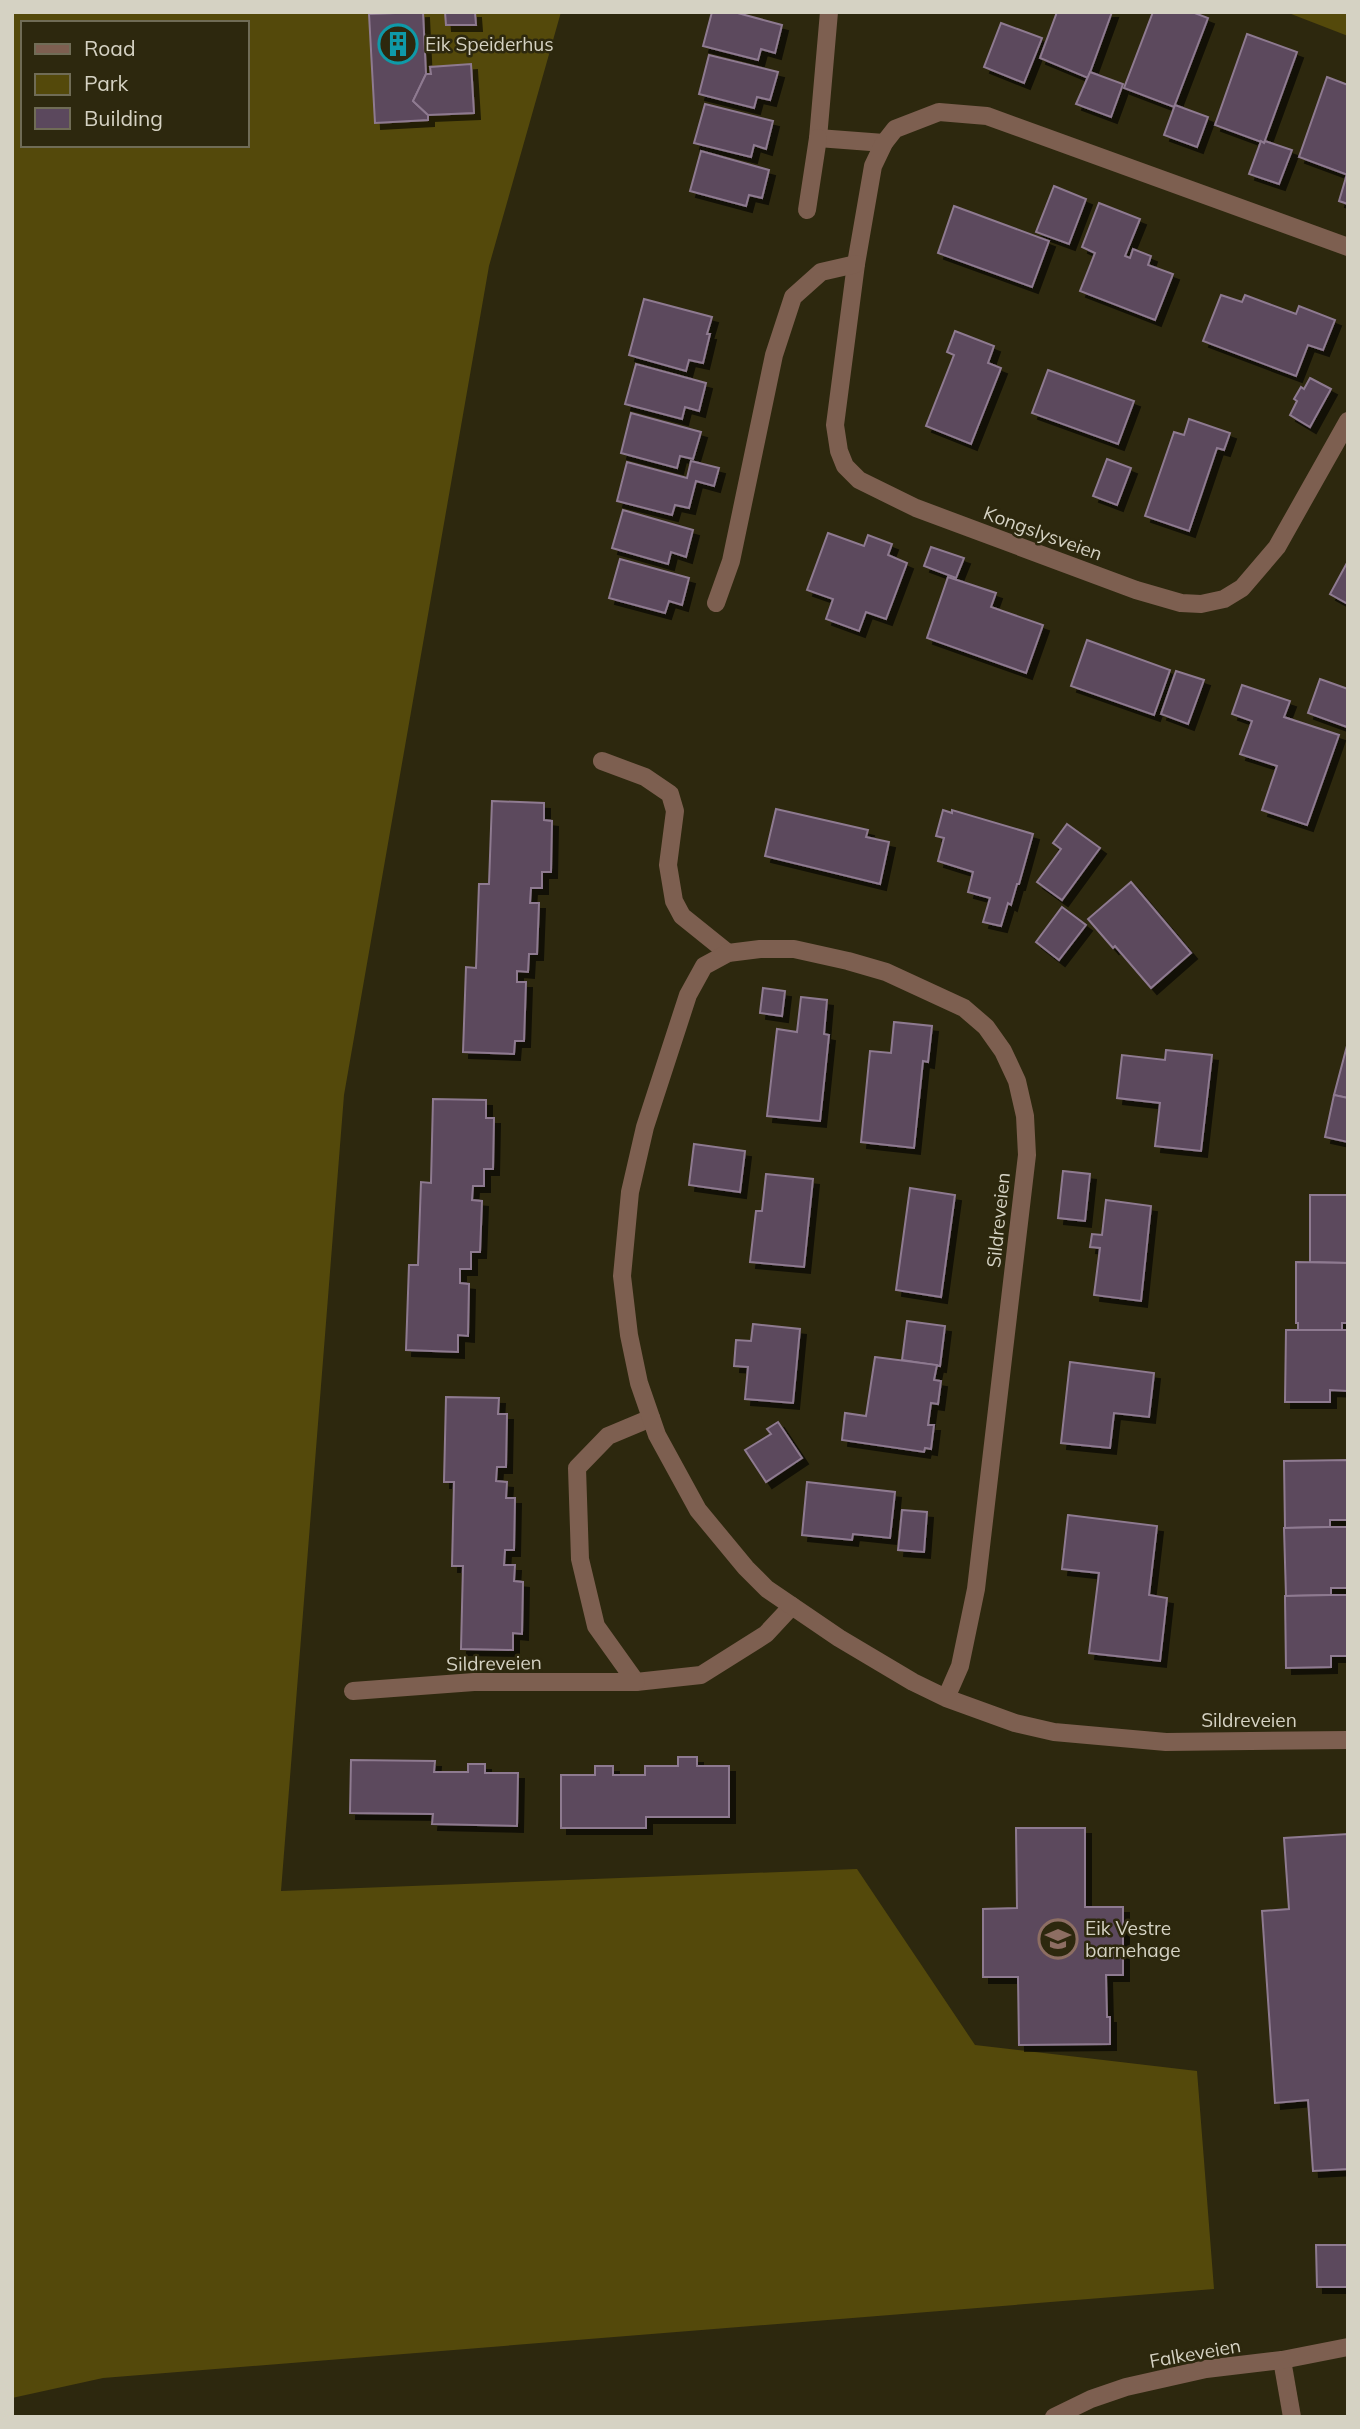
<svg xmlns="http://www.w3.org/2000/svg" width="1360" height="2429" font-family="Mulish,sans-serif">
  <defs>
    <filter id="shadow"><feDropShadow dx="6" dy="6" stdDeviation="0" flood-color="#0009"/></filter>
  </defs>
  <rect width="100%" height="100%" fill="#2d280e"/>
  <g fill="#54490b" fill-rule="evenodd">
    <path d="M12,12H561L489,266L344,1095L281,1891L857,1869L975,2045L1197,2071L1214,2289L103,2378L12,2398ZM23,23H247V145H23Z"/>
    <polygon points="1286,12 1348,12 1348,36"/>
  </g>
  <g fill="#5b485d" stroke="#8e7a90" stroke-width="2" filter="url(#shadow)">
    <polygon points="423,12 426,74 413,101 428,115 428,120 375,123 369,14"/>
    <polygon points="445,12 475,12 476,25 446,25"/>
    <polygon points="712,12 734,12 782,25 775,53 761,49 758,60 703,46"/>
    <polygon points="1057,12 1112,12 1088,78 1040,58"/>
    <polygon points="1153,12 1192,12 1208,18 1174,107 1124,88"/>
    <polygon points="1001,23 1042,38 1024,83 984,67"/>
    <polygon points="1247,34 1297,52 1264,143 1215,125"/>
    <polygon points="709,55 778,72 770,100 757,97 754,108 699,94"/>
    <polygon points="471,64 474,113 428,115 413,101 426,74 431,74 430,67"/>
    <polygon points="1090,72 1123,84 1111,117 1076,104"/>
    <polygon points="1327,77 1348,85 1348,175 1299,157"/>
    <polygon points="705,104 773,121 766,149 754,145 751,157 694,143"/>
    <polygon points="1175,105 1208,117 1197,147 1164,135"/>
    <polygon points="1261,141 1264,143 1265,141 1292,150 1279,184 1249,174"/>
    <polygon points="701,151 769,170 762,198 749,195 746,206 690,191"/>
    <polygon points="1347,174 1348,175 1348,204 1339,201"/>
    <polygon points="1054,186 1086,199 1069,244 1036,232"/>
    <polygon points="1099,203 1140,219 1125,256 1130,258 1133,249 1151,256 1148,265 1173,274 1155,320 1080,291 1095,253 1082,247"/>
    <polygon points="954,206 1049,241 1032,287 938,253"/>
    <polygon points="1221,295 1242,302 1245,295 1296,314 1299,306 1335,320 1323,350 1308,345 1296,376 1203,341"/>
    <polygon points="644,299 712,317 707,334 710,334 703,363 689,360 686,371 629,355"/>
    <polygon points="955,331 994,346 988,363 1001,368 971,444 926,426 954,355 947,352"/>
    <polygon points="636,364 706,383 699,411 685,407 682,419 625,404"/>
    <polygon points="1048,370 1134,401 1118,444 1032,413"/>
    <polygon points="1310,378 1331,389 1310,427 1290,415 1297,401 1294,399 1301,387 1304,389"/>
    <polygon points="631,413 701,432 693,459 680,456 677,468 621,453"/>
    <polygon points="1189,419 1230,433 1224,450 1217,448 1189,531 1145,516 1174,432 1184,435"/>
    <polygon points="1107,459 1131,468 1117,505 1093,496"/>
    <polygon points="691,461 719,468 714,486 696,481 689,508 675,505 672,515 617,501 627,462 687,478"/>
    <polygon points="623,510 693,530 686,557 671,552 668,564 612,548"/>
    <polygon points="828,533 864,546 868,535 892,544 888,555 907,563 886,619 866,612 859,631 826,619 833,599 807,590"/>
    <polygon points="931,547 964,558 956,578 924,566"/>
    <polygon points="620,559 689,578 682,605 669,601 665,613 609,598"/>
    <polygon points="1348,561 1348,604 1330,594"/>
    <polygon points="948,577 996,593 991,607 1043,625 1026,673 927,638"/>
    <polygon points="1087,640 1170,670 1154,715 1071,686"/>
    <polygon points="1176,671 1204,680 1188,724 1161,714"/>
    <polygon points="1320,679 1348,689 1347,727 1308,713"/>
    <polygon points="1242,685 1290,701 1284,717 1339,735 1307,825 1262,810 1277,766 1240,754 1252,721 1232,714"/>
    <polygon points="492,801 544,803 544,820 552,821 551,872 542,872 542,888 531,888 530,903 539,903 537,954 529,954 528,972 517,971 517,982 526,982 524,1041 515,1041 514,1054 463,1052 466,967 476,968 479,884 489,884"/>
    <polygon points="776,809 868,830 866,837 889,842 880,884 765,856"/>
    <polygon points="943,810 952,813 952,810 1033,834 1019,884 1017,884 1011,905 1008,903 1001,926 983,922 990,898 968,892 973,872 938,861 944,838 936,836"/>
    <polygon points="1067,824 1100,848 1062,900 1037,882 1061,849 1053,843"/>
    <polygon points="1131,882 1191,953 1151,988 1115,946 1113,948 1088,919"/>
    <polygon points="1062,907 1086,925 1059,960 1036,942"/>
    <polygon points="763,988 785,991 782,1016 760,1013"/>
    <polygon points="801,997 827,1000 824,1034 829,1035 820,1121 767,1116 777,1029 797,1032"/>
    <polygon points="894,1022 932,1026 928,1062 923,1061 914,1148 861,1142 870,1051 891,1053"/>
    <polygon points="1348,1042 1348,1098 1334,1095"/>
    <polygon points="1166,1050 1212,1055 1201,1151 1155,1146 1160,1103 1117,1098 1122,1055 1165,1060"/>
    <polygon points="1334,1095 1348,1098 1348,1142 1325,1137"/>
    <polygon points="433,1099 486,1100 486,1118 494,1118 493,1169 484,1169 484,1186 473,1186 472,1200 482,1201 480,1252 471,1252 471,1269 460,1269 460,1283 469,1284 468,1336 458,1335 458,1352 406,1350 409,1265 418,1265 421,1182 431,1183"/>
    <polygon points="694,1144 745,1151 740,1192 689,1185"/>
    <polygon points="1063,1171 1090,1174 1085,1221 1058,1218"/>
    <polygon points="766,1174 813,1179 804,1267 750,1262 756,1211 762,1211"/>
    <polygon points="910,1188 955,1195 941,1297 896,1290"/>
    <polygon points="1310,1195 1348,1195 1348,1263 1310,1262"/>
    <polygon points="1106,1200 1151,1206 1141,1301 1094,1295 1100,1248 1090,1247 1092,1234 1102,1235"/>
    <polygon points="1296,1262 1348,1263 1348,1323 1342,1323 1342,1330 1298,1330 1298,1323 1296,1323"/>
    <polygon points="907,1321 945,1326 940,1366 902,1360"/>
    <polygon points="753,1324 800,1329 793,1403 745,1399 748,1367 734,1366 736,1340 751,1341"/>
    <polygon points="1286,1330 1348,1330 1348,1391 1330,1390 1330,1402 1285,1402"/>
    <polygon points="875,1357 937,1365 934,1380 941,1381 938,1404 931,1403 928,1425 934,1425 931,1449 925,1448 924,1452 842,1440 845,1413 866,1416"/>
    <polygon points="1070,1362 1154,1373 1149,1417 1114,1413 1110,1448 1061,1443"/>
    <polygon points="446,1397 499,1398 498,1414 507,1414 506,1467 497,1467 496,1481 507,1482 506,1498 515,1498 514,1550 505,1550 504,1565 515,1565 514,1581 523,1582 522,1634 513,1633 513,1650 461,1649 463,1566 452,1566 454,1482 444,1482"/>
    <polygon points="778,1422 802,1458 766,1482 745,1450 771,1434 767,1429"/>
    <polygon points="1348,1460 1348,1520 1330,1520 1330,1527 1285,1528 1284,1461"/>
    <polygon points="807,1482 895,1492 890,1538 853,1534 852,1540 802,1535"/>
    <polygon points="902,1510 927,1512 924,1552 898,1550"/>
    <polygon points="1068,1515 1157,1526 1149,1595 1167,1598 1160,1661 1089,1653 1099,1573 1062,1569"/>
    <polygon points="1330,1527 1348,1527 1348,1588 1331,1588 1331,1595 1286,1596 1284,1528"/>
    <polygon points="1331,1595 1348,1595 1348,1656 1331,1656 1331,1667 1286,1668 1285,1596"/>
    <polygon points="678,1757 697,1757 697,1766 729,1766 729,1817 646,1817 646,1828 561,1828 561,1775 595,1775 595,1766 613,1766 613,1775 645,1775 645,1766 678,1766"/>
    <polygon points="351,1760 435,1761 434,1772 468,1772 468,1764 485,1764 485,1773 518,1773 517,1826 432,1824 433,1814 350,1813"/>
    <polygon points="1016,1828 1085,1828 1085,1907 1123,1907 1123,1975 1106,1975 1107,2017 1110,2017 1110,2044 1019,2045 1018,1977 983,1977 983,1909 1017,1908"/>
    <polygon points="1348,1834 1348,2169 1313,2171 1308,2100 1275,2103 1262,1911 1289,1909 1284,1838"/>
    <polygon points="1316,2245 1348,2245 1348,2287 1317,2287"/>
  </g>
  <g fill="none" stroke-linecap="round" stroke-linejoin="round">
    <g stroke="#7d5f50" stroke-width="18">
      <polyline points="829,12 818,138 884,143"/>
      <polyline points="807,210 818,138"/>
      <polyline points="1348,247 987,116 939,112 895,129 884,143 873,166 856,264 835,425 839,451 845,466 859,480 916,508 1136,590 1181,603 1201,604 1224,599 1242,588 1277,547 1348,421"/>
      <polyline points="716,603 731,561 774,355 793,297 821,272 856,264"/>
      <polyline points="602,761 645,777 670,794 675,811 668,865 674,901 682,916 728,953"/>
      <polyline points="651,1418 608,1436 577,1468 580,1559 596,1626 636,1682 701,1675 766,1634 792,1606"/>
      <polyline points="353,1691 474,1682 636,1682"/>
      <polyline points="946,1698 960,1666 976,1589 1004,1350 1027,1155 1025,1116 1017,1081 1003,1051 986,1027 964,1008 886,972 848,961 794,949 760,949 728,953 704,966 688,995 645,1127 630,1192 622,1276 629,1335 639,1383 657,1435 698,1510 746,1568 767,1589 839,1638 913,1682 946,1698 1015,1723 1054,1732 1166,1742 1348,1740"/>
      <polyline points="1282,2360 1292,2417"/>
      <polyline points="1054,2417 1091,2399 1126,2387 1206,2369 1282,2360 1348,2347"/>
    </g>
  </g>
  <defs>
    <g id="building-ring" transform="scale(2.0125)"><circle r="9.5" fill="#2d280e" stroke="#0f9aa8" stroke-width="1.5"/><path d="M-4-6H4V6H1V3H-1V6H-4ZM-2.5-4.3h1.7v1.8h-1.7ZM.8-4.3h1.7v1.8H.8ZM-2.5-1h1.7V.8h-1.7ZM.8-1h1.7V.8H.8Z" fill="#0f9aa8"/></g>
    <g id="school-ring" transform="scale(2.0125)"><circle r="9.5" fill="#2d280e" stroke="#8d6e63" stroke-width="1.5"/><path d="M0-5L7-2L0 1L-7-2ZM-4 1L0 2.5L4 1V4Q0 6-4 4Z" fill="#8d6e63"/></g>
  </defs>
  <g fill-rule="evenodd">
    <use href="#building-ring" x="398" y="44"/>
    <use href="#school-ring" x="1058" y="1939"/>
  </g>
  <g text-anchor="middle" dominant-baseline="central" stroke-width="5" stroke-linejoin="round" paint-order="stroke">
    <g font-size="19" fill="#d5d2c3" stroke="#2d280e" text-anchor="start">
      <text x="425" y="44">Eik Speiderhus</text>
      <text x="1085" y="1928">Eik Vestre<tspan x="1085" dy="22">barnehage</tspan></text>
    </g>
    <g font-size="19" fill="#d5d2c3" stroke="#2d280e">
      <text transform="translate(1043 533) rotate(20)">Kongslysveien</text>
      <text transform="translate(998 1220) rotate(-84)">Sildreveien</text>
      <text transform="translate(494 1663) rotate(-1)">Sildreveien</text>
      <text x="1249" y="1720">Sildreveien</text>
      <text transform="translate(1195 2353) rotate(-10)">Falkeveien</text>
    </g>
  </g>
  <rect width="1360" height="2429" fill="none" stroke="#d5d2c3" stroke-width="28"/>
  <rect x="21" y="21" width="228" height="126" fill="#2d280e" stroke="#706c56" stroke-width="2"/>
  <rect x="35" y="44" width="35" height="10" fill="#7d5f50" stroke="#706c56" stroke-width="2"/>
  <text x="84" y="56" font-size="21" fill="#d5d2c3">Road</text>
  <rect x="35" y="74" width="35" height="21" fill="#54490b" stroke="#706c56" stroke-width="2"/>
  <text x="84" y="91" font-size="21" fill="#d5d2c3">Park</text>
  <rect x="35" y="108" width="35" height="21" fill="#5b485d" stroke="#706c56" stroke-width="2"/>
  <text x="84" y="126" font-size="21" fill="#d5d2c3">Building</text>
</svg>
